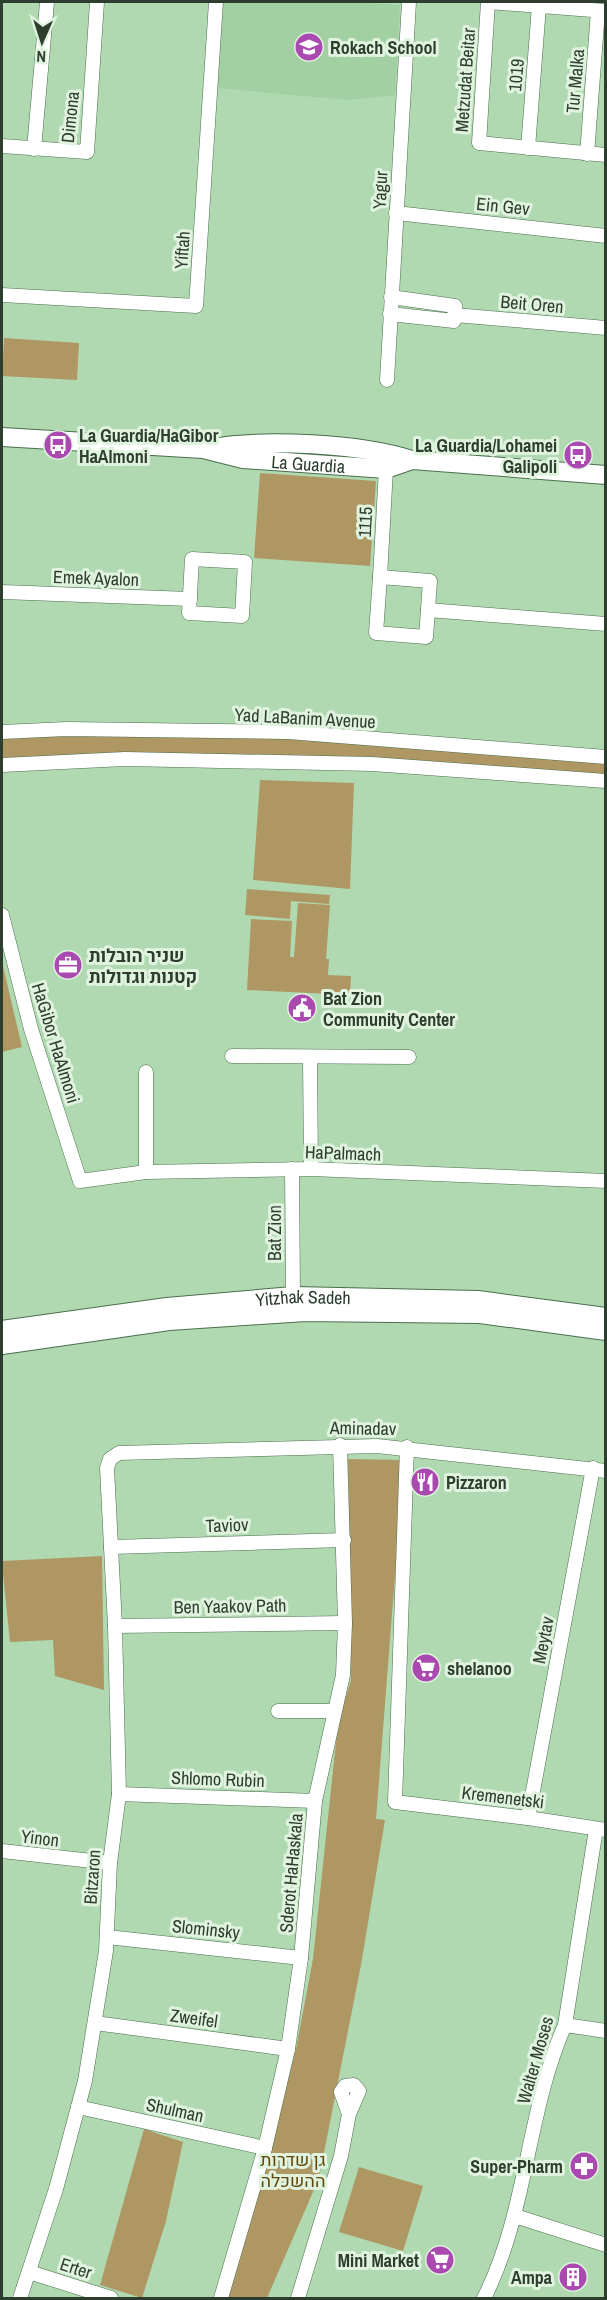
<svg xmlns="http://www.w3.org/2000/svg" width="607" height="2300" font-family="'Archivo Narrow',Heebo,sans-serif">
  <rect width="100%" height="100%" fill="#b0d9b1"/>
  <polygon fill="#a2d0a3" points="222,2 352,2 400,5 395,95 348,100 217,88"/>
  <g fill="#af9763">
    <polygon points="4,338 79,343 77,380 2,376"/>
    <polygon points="260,473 376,481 370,566 254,558"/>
    <polygon points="60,734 286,736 605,760 605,779 519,772 2,761 2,737"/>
    <polygon points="260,780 354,783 350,889 253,880"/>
    <polygon points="247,889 330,895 329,904 291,901 290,919 245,915"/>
    <polygon points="298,903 330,905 326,959 329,959 328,975 351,976 350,995 247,990 251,919 292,921 290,957 294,957"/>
    <polygon points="2,962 22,1047 2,1052"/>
    <polygon points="348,1459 404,1460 376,1819 385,1820 361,1965 319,2178 267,2298 225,2298 245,2242 270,2151 296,2049 313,1959 338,1723 351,1680"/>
    <polygon points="102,1556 104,1690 55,1676 53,1640 10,1642 2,1564 2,1561"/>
    <polygon points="144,2129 183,2142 166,2221 142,2298 100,2285"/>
    <polygon points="359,2167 423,2186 403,2251 339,2232"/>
  </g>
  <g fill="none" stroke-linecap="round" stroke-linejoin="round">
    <g stroke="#496f4b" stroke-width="15">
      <g id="street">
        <polyline points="488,2 479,143 606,155"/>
        <polyline points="488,2 605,11"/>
        <polyline points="2,146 87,152 97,2"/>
        <polyline points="528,148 539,6"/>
        <polyline points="34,149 47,2"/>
        <polyline points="587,154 598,11"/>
        <polyline points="396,213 606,236"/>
        <polyline points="2,295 196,306 216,2"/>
        <polyline points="390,314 454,321 455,306 391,297"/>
        <polyline points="455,315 606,328"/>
        <polyline points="387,380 409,2"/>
        <polygon points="192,559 245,562 242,616 189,613"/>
        <polygon points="380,577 430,581 426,637 376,633"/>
        <polyline points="380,577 386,469"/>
        <polyline points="2,592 190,599"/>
        <polyline points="428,610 606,624"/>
        <polyline points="2,732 66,729 288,732 606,757"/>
        <polyline points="2,765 125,759 372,764 606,781"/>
        <polyline points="2,915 31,1029 80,1181 146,1172 311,1169 606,1181"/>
        <polyline points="232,1056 409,1057"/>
        <polyline points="310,1057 311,1169"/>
        <polyline points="146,1072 146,1172"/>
        <polyline points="292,1169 293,1296"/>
        <polyline points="407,1447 395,1802 528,1818 606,1830"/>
        <polyline points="111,1547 344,1540"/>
        <polyline points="115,1626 345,1623"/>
        <polyline points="278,1711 333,1711"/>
        <polyline points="119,1794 315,1801"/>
        <polyline points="528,1818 593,1468"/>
        <polyline points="2,1851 110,1863"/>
        <polyline points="107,1937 301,1958"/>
        <polyline points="95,2023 288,2049"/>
        <polyline points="565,2025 606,2031"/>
        <polyline points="78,2107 265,2148"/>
        <polyline points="515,2216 606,2245"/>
        <polyline points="29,2272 111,2298"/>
        <polyline points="20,2298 56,2189 85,2081 106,1951 110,1863 119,1794 115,1626 107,1468 110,1459 119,1453 377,1446 606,1471"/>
        <polyline points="221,2298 265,2148 288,2049 301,1958 315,1801 343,1675 345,1623 340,1445"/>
        <polyline points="298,2298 341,2156 349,2114 359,2091 354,2085 345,2086 341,2092 349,2114"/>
        <path d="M484,2298C527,2214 527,2110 565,2025L596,1829"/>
      </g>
    </g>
    <g stroke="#496f4b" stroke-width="20">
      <g id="secondary">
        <path id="s1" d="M2,437L203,449L243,459L386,469L412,460"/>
        <path d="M211,448C266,439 358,443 412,460L606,475"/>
        <path id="s2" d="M2,1330L167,1307L293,1296L478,1300L606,1317"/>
        <polyline points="2,1345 169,1321 305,1312 480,1314 606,1331"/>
      </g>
    </g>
    <use href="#street" stroke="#fff" stroke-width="14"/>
    <use href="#secondary" stroke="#fff" stroke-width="18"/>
  </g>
  <defs>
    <g id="school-disc" transform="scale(1.5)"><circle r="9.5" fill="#aa49b0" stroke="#dff3df"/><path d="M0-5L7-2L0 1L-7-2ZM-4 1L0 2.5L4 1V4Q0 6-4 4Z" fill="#fff"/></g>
    <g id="bus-disc" transform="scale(1.5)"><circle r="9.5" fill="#aa49b0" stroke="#dff3df"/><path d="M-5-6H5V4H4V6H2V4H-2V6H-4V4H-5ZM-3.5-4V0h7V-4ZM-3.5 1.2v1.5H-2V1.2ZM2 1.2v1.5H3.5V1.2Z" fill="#fff"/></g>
    <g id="office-disc" transform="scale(1.5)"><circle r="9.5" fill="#aa49b0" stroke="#dff3df"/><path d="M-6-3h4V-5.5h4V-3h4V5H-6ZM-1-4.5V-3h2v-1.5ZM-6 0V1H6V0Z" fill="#fff"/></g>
    <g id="civic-disc" transform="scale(1.5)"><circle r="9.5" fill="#aa49b0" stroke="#dff3df"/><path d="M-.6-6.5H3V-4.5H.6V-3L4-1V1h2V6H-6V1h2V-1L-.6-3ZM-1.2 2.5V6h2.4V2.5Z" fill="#fff"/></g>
    <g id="restaurant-disc" transform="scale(1.5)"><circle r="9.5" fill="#aa49b0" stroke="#dff3df"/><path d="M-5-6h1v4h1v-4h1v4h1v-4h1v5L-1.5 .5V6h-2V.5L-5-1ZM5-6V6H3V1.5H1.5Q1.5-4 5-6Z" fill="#fff"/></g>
    <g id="supermarket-disc" transform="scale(1.5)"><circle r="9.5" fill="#aa49b0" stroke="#dff3df"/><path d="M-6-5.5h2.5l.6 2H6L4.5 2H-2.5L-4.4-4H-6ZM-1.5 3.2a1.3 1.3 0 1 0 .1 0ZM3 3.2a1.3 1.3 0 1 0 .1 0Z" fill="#fff"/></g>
    <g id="pharmacy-disc" transform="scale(1.5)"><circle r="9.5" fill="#aa49b0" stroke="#dff3df"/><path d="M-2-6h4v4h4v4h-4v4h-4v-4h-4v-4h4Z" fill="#fff"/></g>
    <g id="building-disc" transform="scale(1.5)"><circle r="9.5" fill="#aa49b0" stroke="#dff3df"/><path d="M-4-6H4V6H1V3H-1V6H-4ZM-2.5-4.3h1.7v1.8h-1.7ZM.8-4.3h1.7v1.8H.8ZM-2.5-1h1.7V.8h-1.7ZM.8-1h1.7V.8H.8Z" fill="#fff"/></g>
  </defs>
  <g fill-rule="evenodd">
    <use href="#school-disc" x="309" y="47"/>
    <use href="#bus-disc" x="58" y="445"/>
    <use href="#bus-disc" x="578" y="455"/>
    <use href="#office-disc" x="68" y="965"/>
    <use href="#civic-disc" x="302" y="1008"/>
    <use href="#restaurant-disc" x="425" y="1482"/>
    <use href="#supermarket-disc" x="426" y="1668"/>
    <use href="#pharmacy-disc" x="584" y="2166"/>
    <use href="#supermarket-disc" x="440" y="2260"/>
    <use href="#building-disc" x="573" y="2277"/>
  </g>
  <g text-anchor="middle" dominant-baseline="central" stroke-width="6" stroke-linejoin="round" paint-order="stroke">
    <g font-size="18" font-weight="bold" fill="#2d3e2e" stroke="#dff3df" text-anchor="start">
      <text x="330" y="47">Rokach School</text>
      <text x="79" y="435">La Guardia/HaGibor<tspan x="79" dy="21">HaAlmoni</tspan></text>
      <text x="557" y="445" text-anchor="end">La Guardia/Lohamei<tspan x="557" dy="21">Galipoli</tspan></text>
      <text x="89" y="955">שניר הובלות<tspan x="89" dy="21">קטנות וגדולות</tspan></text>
      <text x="323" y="998">Bat Zion<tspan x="323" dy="21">Community Center</tspan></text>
      <text x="446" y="1482">Pizzaron</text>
      <text x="447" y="1668">shelanoo</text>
      <text x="563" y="2166" text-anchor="end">Super-Pharm</text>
      <text x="419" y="2260" text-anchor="end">Mini Market</text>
      <text x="552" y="2277" text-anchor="end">Ampa</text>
    </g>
    <g font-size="18" fill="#2d3e2e" stroke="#dff3df">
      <text transform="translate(516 75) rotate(-85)">1019</text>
      <text transform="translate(465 80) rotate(-86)">Metzudat Beitar</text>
      <text transform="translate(575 81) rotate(-85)">Tur Malka</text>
      <text transform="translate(70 117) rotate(-84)">Dimona</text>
      <text transform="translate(380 190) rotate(-87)">Yagur</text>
      <text transform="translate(503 206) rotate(6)">Ein Gev</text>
      <text transform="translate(182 250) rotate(-86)">Yiftah</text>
      <text transform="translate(532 304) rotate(5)">Beit Oren</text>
      <text stroke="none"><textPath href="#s1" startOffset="308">La Guardia</textPath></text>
      <text transform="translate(365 522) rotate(-87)">1115</text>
      <text transform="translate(96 578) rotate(2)">Emek Ayalon</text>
      <text transform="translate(305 718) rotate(3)">Yad LaBanim Avenue</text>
      <text transform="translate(56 1043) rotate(73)">HaGibor HaAlmoni</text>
      <text transform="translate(343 1153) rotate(2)">HaPalmach</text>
      <text transform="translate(274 1233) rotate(-90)">Bat Zion</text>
      <text stroke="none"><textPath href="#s2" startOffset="303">Yitzhak Sadeh</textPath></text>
      <text transform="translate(363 1428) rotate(1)">Aminadav</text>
      <text transform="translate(227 1525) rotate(-2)">Taviov</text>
      <text transform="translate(230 1606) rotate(-1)">Ben Yaakov Path</text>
      <text transform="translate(543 1640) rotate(-79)">Meytav</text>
      <text transform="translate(218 1779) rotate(2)">Shlomo Rubin</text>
      <text transform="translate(503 1797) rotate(7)">Kremenetski</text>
      <text transform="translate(40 1838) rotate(7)">Yinon</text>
      <text transform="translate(291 1873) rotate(-85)">Sderot HaHaskala</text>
      <text transform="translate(92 1877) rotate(-86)">Bitzaron</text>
      <text transform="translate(206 1929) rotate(6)">Slominsky</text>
      <text transform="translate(194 2018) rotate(8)">Zweifel</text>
      <text transform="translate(535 2060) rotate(-74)">Walter Moses</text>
      <text transform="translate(175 2110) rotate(12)">Shulman</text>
      <text transform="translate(76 2268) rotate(18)">Erter</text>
    </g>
    <g font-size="18" fill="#62490b" stroke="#dff3df">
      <text x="293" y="2159">גן שדרות<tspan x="293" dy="21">ההשכלה</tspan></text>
    </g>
  </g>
  <rect width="607" height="2300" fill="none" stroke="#2d3e2e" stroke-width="6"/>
  <g transform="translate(42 42) rotate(183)" stroke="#dff3df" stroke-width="4.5" paint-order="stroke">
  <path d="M0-4.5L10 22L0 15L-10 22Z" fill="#2d3e2e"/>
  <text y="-9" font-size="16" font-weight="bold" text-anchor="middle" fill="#2d3e2e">N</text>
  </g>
</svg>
